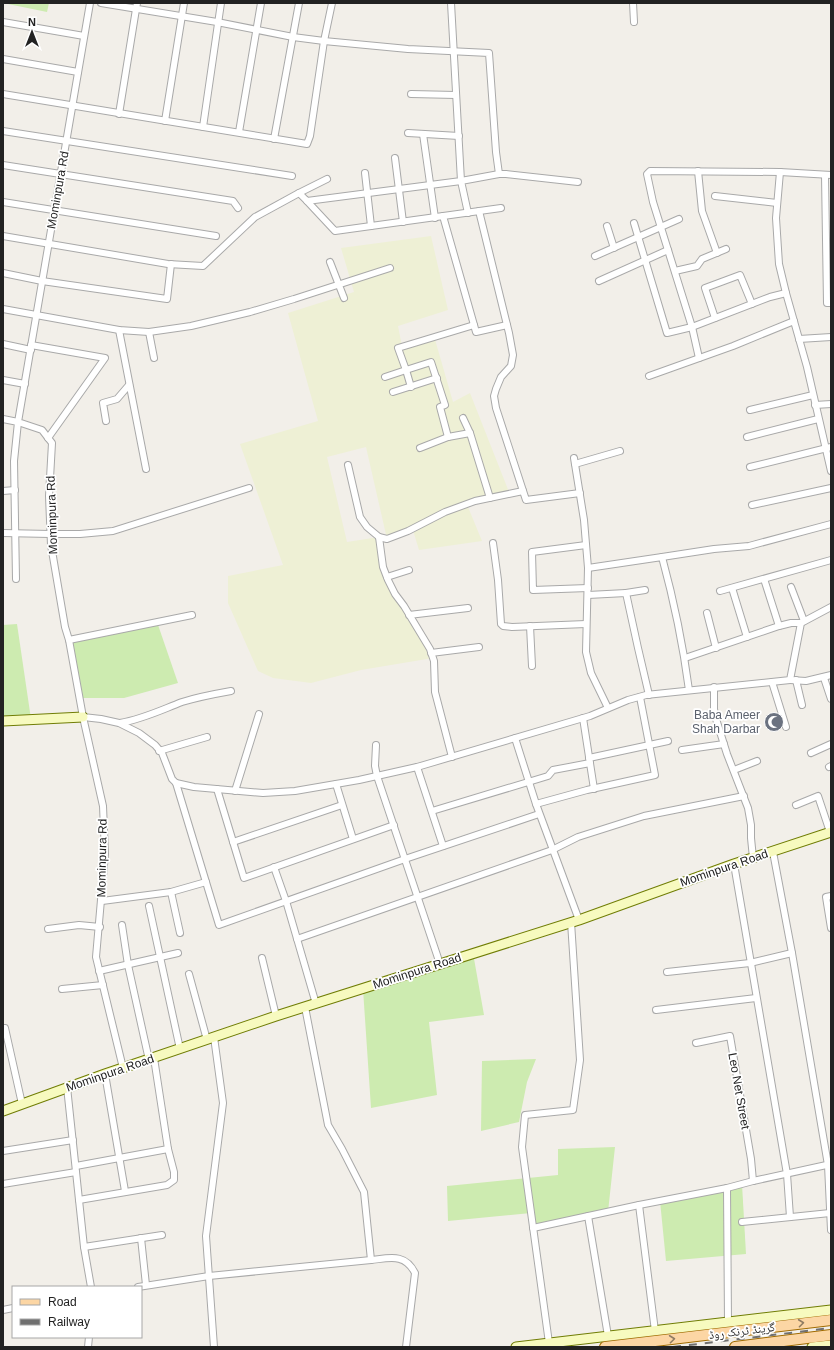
<svg xmlns="http://www.w3.org/2000/svg" width="834" height="1350" font-family="Arial,'Noto Naskh Arabic',sans-serif">
  <rect width="100%" height="100%" fill="#f2efe9"/>
  <polygon fill="#eef0d5" points="431,236 448,310 398,326 402,346 434,336 453,402 470,393 509,492 466,502 482,541 419,550 412,527 387,539 366,447 327,457 347,542 379,537 383,567 433,658 361,670 311,683 273,678 258,671 228,603 228,576 283,565 240,444 318,421 288,313 354,292 341,248"/>
  <g fill="#cdebb0">
    <polygon points="3,3 49,3 47,12"/>
    <polygon points="157,622 178,683 124,698 79,698 69,640"/>
    <polygon points="17,624 31,719 3,721 3,625"/>
    <polygon points="473,953 484,1015 429,1022 437,1095 371,1108 363,989"/>
    <polygon points="536,1059 527,1082 519,1122 481,1131 482,1061"/>
    <polygon points="615,1147 608,1212 533,1228 531,1213 448,1221 447,1186 558,1175 558,1149"/>
    <polygon points="742,1184 746,1254 666,1261 660,1201"/>
  </g>
  <g fill="none" stroke-linecap="round" stroke-linejoin="round">
    <g stroke="#a9a9a9" stroke-width="8">
      <g id="street">
        <polyline points="90,3 18,422 42,430 52,443 49,496 51,545 65,627 69,640 83,717 103,806 105,854 96,957 123,1068"/>
        <polyline points="101,3 217,22 293,37 324,41 408,49 489,53 496,152 499,174"/>
        <polyline points="633,3 634,22"/>
        <polyline points="3,22 84,36"/>
        <polyline points="3,59 78,72"/>
        <polyline points="3,94 307,144 310,136 324,41 332,3"/>
        <polyline points="411,94 456,95"/>
        <polyline points="119,114 137,3"/>
        <polyline points="165,121 184,3"/>
        <polyline points="203,127 221,3"/>
        <polyline points="3,131 292,176"/>
        <polyline points="239,132 261,3"/>
        <polyline points="408,133 459,136"/>
        <polyline points="423,134 435,218"/>
        <polyline points="274,139 299,3"/>
        <polyline points="395,158 403,222"/>
        <polyline points="3,165 233,201 238,208"/>
        <polyline points="698,171 702,211 717,253"/>
        <polyline points="780,172 776,218 779,264 786,293 807,367 831,471"/>
        <polyline points="365,173 371,226"/>
        <polyline points="825,175 827,303 831,303"/>
        <polyline points="299,193 327,179"/>
        <polyline points="715,196 777,203"/>
        <polyline points="307,201 335,231 501,208"/>
        <polyline points="3,202 216,236"/>
        <polyline points="479,211 509,333 513,355 511,366 501,377 496,389 494,396 496,408 526,500 580,493"/>
        <polyline points="468,213 461,181 499,174 506,174 578,182"/>
        <polyline points="443,216 476,332 507,325"/>
        <polyline points="634,223 667,333 692,327 770,297 786,293"/>
        <polyline points="607,226 614,248"/>
        <polyline points="3,236 168,264 203,266 255,217 299,193 307,201 461,181 451,3"/>
        <polyline points="595,256 679,219"/>
        <polyline points="330,262 344,298"/>
        <polyline points="675,271 697,266 702,259 726,249"/>
        <polyline points="3,273 42,281 167,299 171,264"/>
        <polyline points="599,281 668,250"/>
        <polyline points="3,309 119,330 149,332 191,326 250,312 294,299 390,268"/>
        <polyline points="715,318 705,288 740,275 752,304"/>
        <polyline points="119,330 146,469"/>
        <polyline points="149,332 154,358"/>
        <polyline points="799,339 831,337"/>
        <polyline points="3,344 31,350"/>
        <polyline points="31,345 105,358 48,438"/>
        <polyline points="699,358 692,327 653,202 647,174 650,171 780,172 831,175"/>
        <polyline points="649,376 733,346 794,321"/>
        <polyline points="385,377 406,370 411,387"/>
        <polyline points="3,380 25,384"/>
        <polyline points="393,392 437,378"/>
        <polyline points="815,405 831,404"/>
        <polyline points="750,410 813,395"/>
        <polyline points="463,418 470,433 490,498"/>
        <polyline points="3,419 18,422 14,461 16,579"/>
        <polyline points="106,421 103,403 117,399 129,385"/>
        <polyline points="448,437 440,407 445,405 431,362 406,370 398,348 474,325"/>
        <polyline points="747,437 818,419"/>
        <polyline points="420,448 448,437 470,433"/>
        <polyline points="574,458 584,520 588,568 586,652 591,673 608,708"/>
        <polyline points="575,464 620,451"/>
        <polyline points="348,465 360,517 367,527 379,537 383,567 388,580 395,594 404,606 430,649 434,661 435,692 452,757"/>
        <polyline points="750,467 831,447"/>
        <polyline points="3,491 15,490"/>
        <polyline points="752,505 831,488"/>
        <polyline points="3,533 50,534 80,534 113,531 249,488"/>
        <polyline points="379,537 387,539 408,531 445,512 475,501 523,491"/>
        <polyline points="493,543 498,580 501,624 503,626 512,627 586,624"/>
        <polyline points="586,545 532,552 533,590 588,588"/>
        <polyline points="662,557 714,549 749,546 831,524"/>
        <path d="M588,568L662,557C674,601 683,645 689,690"/>
        <polyline points="387,577 409,570"/>
        <polyline points="764,579 779,626"/>
        <polyline points="791,587 804,621"/>
        <polyline points="732,588 747,637"/>
        <polyline points="720,591 831,560"/>
        <polyline points="626,593 645,590"/>
        <polyline points="588,595 626,593 638,648 649,695"/>
        <polyline points="707,613 716,648"/>
        <polyline points="409,615 468,608"/>
        <polyline points="530,626 532,666"/>
        <polyline points="69,640 192,615"/>
        <polyline points="431,653 479,647"/>
        <polyline points="685,658 779,626 791,623 801,623"/>
        <polyline points="824,678 831,699"/>
        <polyline points="790,680 806,681 831,675"/>
        <polyline points="796,680 802,705"/>
        <polyline points="772,682 786,727"/>
        <polyline points="714,687 714,709 716,719 727,754 748,808 751,825 751,838 753,858"/>
        <polyline points="83,717 101,719 119,723 139,733 155,745 162,753 172,779 176,783 194,787 263,793 295,791 359,780 417,767 590,716 628,700 646,695 790,680 801,623 831,607"/>
        <polyline points="583,718 594,789"/>
        <path d="M120,723C143,719 161,710 182,702C198,697 214,694 231,691"/>
        <polyline points="515,738 536,804 579,920"/>
        <polyline points="376,745 375,766 377,776 440,964"/>
        <polyline points="682,750 724,744"/>
        <polyline points="159,751 207,737"/>
        <polyline points="811,753 831,744"/>
        <polyline points="589,758 668,741"/>
        <polyline points="417,767 443,846"/>
        <polyline points="829,767 831,766"/>
        <polyline points="734,770 757,761"/>
        <polyline points="176,783 219,925 405,859 539,814"/>
        <polyline points="336,784 353,839"/>
        <polyline points="217,789 244,878 394,825"/>
        <polyline points="235,791 259,714"/>
        <polyline points="536,804 587,790 655,775 640,697"/>
        <polyline points="796,805 818,796 830,832"/>
        <polyline points="432,811 548,776 553,770 590,763"/>
        <polyline points="233,842 342,805"/>
        <polyline points="773,852 792,953 828,1165 831,1230"/>
        <polyline points="734,864 787,1174 790,1217"/>
        <polyline points="274,867 286,901 316,1004"/>
        <polyline points="171,892 180,933"/>
        <polyline points="831,896 826,897 831,928"/>
        <polyline points="102,901 171,892 206,882"/>
        <polyline points="149,906 180,1049"/>
        <polyline points="122,925 128,965 149,1060"/>
        <polyline points="48,929 79,925 100,927"/>
        <polyline points="297,939 552,850 578,837 644,816 744,796"/>
        <polyline points="262,958 276,1016"/>
        <polyline points="99,971 178,953"/>
        <polyline points="667,972 750,963 792,953"/>
        <polyline points="189,974 207,1040"/>
        <polyline points="62,989 103,985"/>
        <polyline points="305,1007 328,1125 342,1149 364,1192 371,1260"/>
        <polyline points="656,1010 756,998"/>
        <polyline points="5,1028 22,1104"/>
        <polyline points="696,1043 730,1036 751,1159 753,1181"/>
        <polyline points="105,1074 125,1191"/>
        <polyline points="67,1087 84,1247 91,1287"/>
        <polyline points="3,1151 73,1140"/>
        <polyline points="76,1166 168,1149"/>
        <polyline points="3,1184 76,1172"/>
        <polyline points="727,1188 728,1322"/>
        <polyline points="79,1200 167,1185 174,1180 174,1172 168,1149 154,1058"/>
        <polyline points="639,1205 655,1331"/>
        <polyline points="588,1216 608,1336"/>
        <polyline points="742,1222 830,1213"/>
        <polyline points="533,1228 639,1205 727,1188 753,1181 831,1164"/>
        <polyline points="141,1238 146,1285"/>
        <polyline points="84,1247 162,1235"/>
        <path d="M138,1287L209,1276L371,1260C390,1258 405,1253 415,1273L406,1347"/>
        <polyline points="3,1310 13,1308"/>
        <polyline points="549,1343 522,1147 525,1115 573,1110 580,1060 571,922"/>
        <polyline points="88,1347 89,1337"/>
        <polyline points="214,1347 206,1236 223,1103 214,1037"/>
      </g>
    </g>
    <g stroke="#707d05" stroke-width="11">
      <g id="secondary">
        <polyline points="3,721 83,717"/>
        <polyline points="3,1111 105,1074 276,1016 579,920 734,864 831,832"/>
        <polyline points="516,1347 831,1310"/>
        <polyline points="812,1347 831,1345"/>
      </g>
    </g>
    <g stroke="#a06b00" stroke-width="12">
      <g id="primary">
        <polyline points="605,1347 831,1320"/>
        <polyline points="735,1347 831,1335"/>
      </g>
    </g>
    <use href="#street" stroke="#fff" stroke-width="6"/>
    <use href="#secondary" stroke="#f7fabf" stroke-width="9"/>
    <use href="#primary" stroke="#fcd6a4" stroke-width="10"/>
    <polyline stroke="#707070" stroke-width="2" stroke-dasharray="8 8" stroke-linecap="butt" points="673,1347 831,1328"/>
  </g>
  <defs><path id="oneway-chevron" d="M-2-3.5L2.5 0L-2 3.5" fill="none" stroke-width="1.6" stroke-linecap="round" stroke-linejoin="round"/></defs>
  <g stroke="#8f7c63">
    <use href="#oneway-chevron" transform="translate(801 1323) rotate(-7)"/>
    <use href="#oneway-chevron" transform="translate(672 1339) rotate(-7)"/>
  </g>
  <defs>
    <g id="mosque-disc" transform="scale(1)"><circle r="9.5" fill="#6b7280" stroke="#fff"/><path d="M3.5-4.9A6 6 0 1 0 3.5 4.9A5 5 0 1 1 3.5-4.9Z" fill="#fff"/></g>
  </defs>
  <g fill-rule="evenodd">
    <use href="#mosque-disc" x="774" y="722"/>
  </g>
  <g text-anchor="middle" dominant-baseline="central" stroke-width="3.5" stroke-linejoin="round" paint-order="stroke">
    <g font-size="12" fill="#222" stroke="#fff">
      <text transform="translate(58 190) rotate(-80)">Mominpura Rd</text>
      <text transform="translate(52 515) rotate(-92)">Mominpura Rd</text>
      <text transform="translate(102 858) rotate(-89)">Mominpura Rd</text>
      <text transform="translate(724 868) rotate(-19)">Mominpura Road</text>
      <text transform="translate(417 971) rotate(-18)">Mominpura Road</text>
      <text transform="translate(110 1073) rotate(-19)">Mominpura Road</text>
      <text transform="translate(739 1091) rotate(80)">Leo Net Street</text>
      <text transform="translate(742 1331) rotate(-7)">گرینڈ ٹرنک روڈ</text>
    </g>
    <g font-size="12" fill="#5b616d" stroke="#fff" text-anchor="end">
      <text x="760" y="715">Baba Ameer<tspan x="760" dy="14">Shah Darbar</tspan></text>
    </g>
  </g>
  <rect width="834" height="1350" fill="none" stroke="#222222" stroke-width="8"/>
  <rect x="12" y="1286" width="130" height="52" fill="#ffffff" stroke="#a7a7a7"/>
  <rect x="20" y="1299" width="20" height="6" fill="#fcd6a4" stroke="#a7a7a7"/>
  <text x="48" y="1306" font-size="12" fill="#222222">Road</text>
  <rect x="20" y="1319" width="20" height="6" fill="#707070" stroke="#a7a7a7"/>
  <text x="48" y="1326" font-size="12" fill="#222222">Railway</text>
  <g transform="translate(32 32)" stroke="#ffffff" stroke-width="3" paint-order="stroke">
  <path d="M0-3L7 15L0 10L-7 15Z" fill="#222222"/>
  <text y="-6" font-size="11" font-weight="bold" text-anchor="middle" fill="#222222">N</text>
  </g>
</svg>
